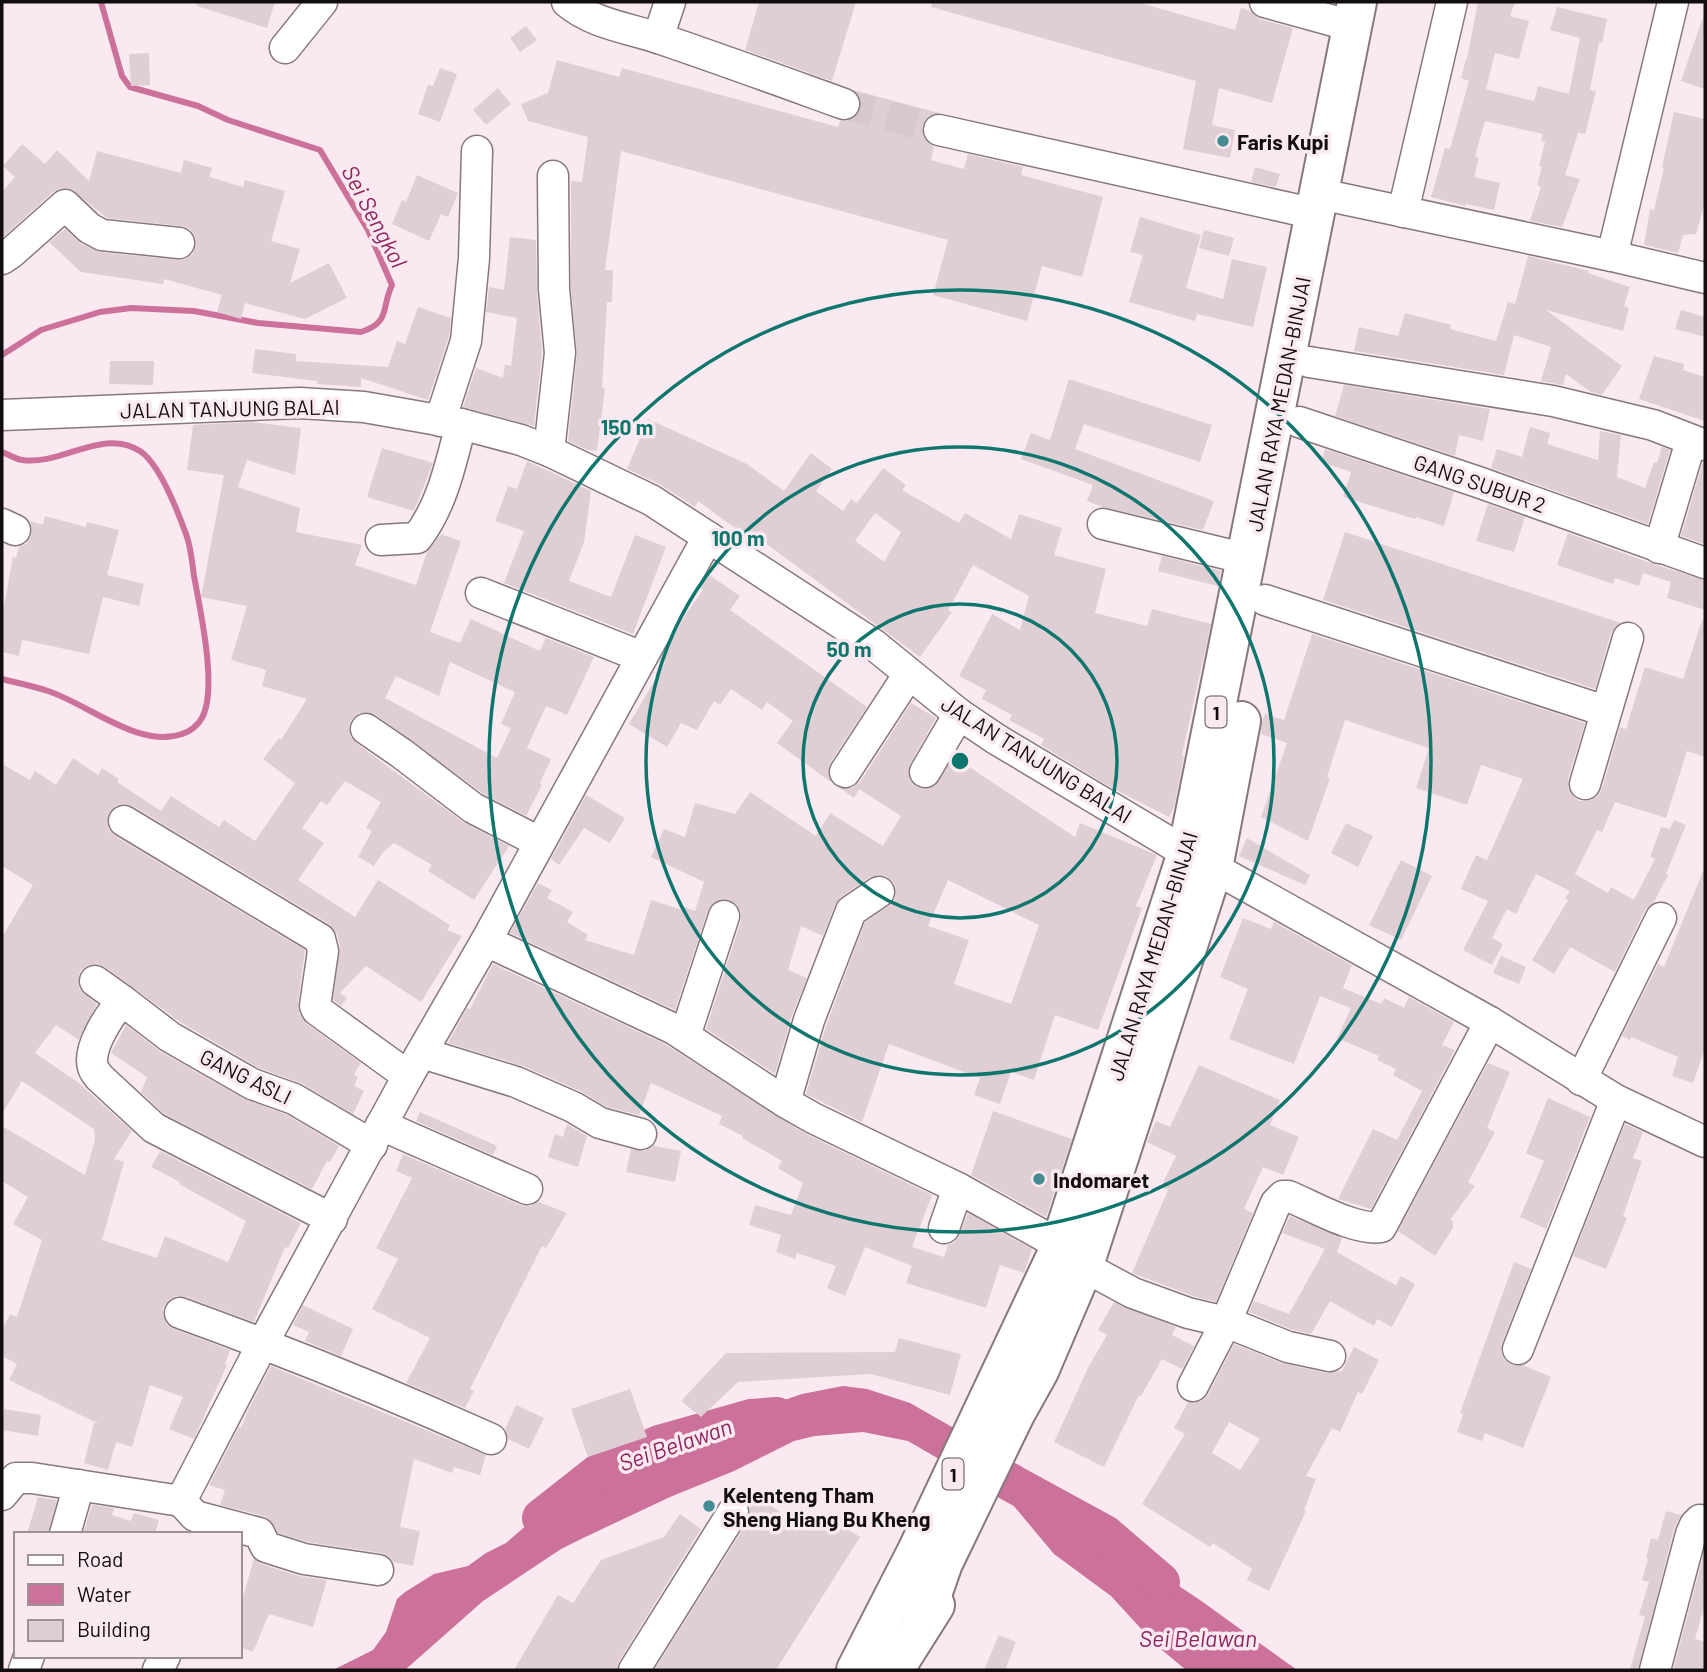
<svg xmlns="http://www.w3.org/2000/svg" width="1707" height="1672" font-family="Barlow,sans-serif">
  <rect width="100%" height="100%" fill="#fae9f0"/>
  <polygon fill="#cb719a" points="843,1386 867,1389 910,1403 1022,1467 1047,1508 1115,1544 1200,1600 1297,1670 1186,1670 1156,1645 1111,1596 1054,1554 1008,1499 908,1441 863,1432 815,1436 794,1441 734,1471 670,1497 581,1539 561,1549 483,1601 405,1670 333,1670 373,1650 386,1632 397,1599 405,1592 434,1574 468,1566 486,1553 506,1543 558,1498 590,1481 680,1447 770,1405 802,1394"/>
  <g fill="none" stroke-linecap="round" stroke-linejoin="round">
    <g stroke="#cb719a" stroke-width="6">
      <path d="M2,355L41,330L100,312L131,308L194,311L258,323L361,332C391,322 381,308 392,285L368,230L320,150L228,120L198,106L130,87L122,76L101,2"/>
      <path d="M2,452C8,454 15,459 22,460C61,466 103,427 140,451C160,464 178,512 186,534C191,547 192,562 194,576C200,609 218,689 202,718C198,725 190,732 182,734C139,749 88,704 48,691C33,686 17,683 2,679"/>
    </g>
    <g stroke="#cb719a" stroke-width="38">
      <polyline points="995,1474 1105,1534 1161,1582"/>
      <polyline points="541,1518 602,1470 659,1444 751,1418 777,1416"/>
    </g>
  </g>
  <g fill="#dfcfd5" fill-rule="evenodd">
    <polygon points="197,2 275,2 267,28 197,6"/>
    <polygon points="759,2 856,2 832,81 745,50"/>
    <polygon points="932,2 1137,2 1235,30 1241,8 1250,11 1260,19 1293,28 1272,103 1219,88 1212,125 1235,130 1230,158 1183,149 1196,81 931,7"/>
    <polygon points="1478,2 1515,2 1510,16 1529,21 1519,59 1495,53 1486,89 1534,101 1538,86 1569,94 1580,38 1550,30 1557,7 1607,19 1602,43 1599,42 1590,90 1596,91 1585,134 1578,133 1565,175 1580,179 1562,227 1530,221 1541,187 1537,185 1542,167 1539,166 1545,142 1541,141 1543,134 1485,121 1475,156 1479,158 1474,177 1500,183 1494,210 1466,204 1465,206 1431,197 1445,148 1450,149 1469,81 1461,78 1466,59 1467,59"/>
    <polygon points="1702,20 1705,20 1705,89 1681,81"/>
    <polygon points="526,26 537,40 520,52 510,38"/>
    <polygon points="149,53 150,85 131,86 129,54"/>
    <polygon points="557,60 619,77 622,68 838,127 840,121 848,121 855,118 860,111 861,100 853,90 939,113 927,118 922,127 923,136 928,143 934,147 931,160 964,169 968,154 1023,167 1021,175 1103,197 1082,277 1042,266 1027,321 933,295 948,240 621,151 605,270 613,270 612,302 607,302 602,388 605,389 597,451 588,450 568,441 577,355 571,288 571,181 582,182 588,137 528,121 521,104 548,93"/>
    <polygon points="440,68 457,74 440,122 418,114 428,85 433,86"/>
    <polygon points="498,88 511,104 486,125 473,110"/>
    <polygon points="1674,112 1705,119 1705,202 1696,234 1683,235 1678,253 1644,245 1650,209 1654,210 1664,168 1662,167"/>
    <polygon points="22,144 45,164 57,150 89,181 97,151 181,173 184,160 212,168 209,177 243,187 245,180 285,191 271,241 300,249 290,283 329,263 347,298 305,319 245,303 241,319 217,312 222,295 164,279 163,284 81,272 49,242 65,229 80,243 100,252 178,260 185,259 193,254 196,244 195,237 190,229 181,226 107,218 69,188 60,188 53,192 2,238 2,192 15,177 3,166"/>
    <polygon points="1255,167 1280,174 1276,187 1251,182"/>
    <polygon points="417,175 458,193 448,217 441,214 429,241 392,224 402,200 406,202"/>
    <polygon points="1140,217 1201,235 1186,288 1223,299 1232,259 1267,267 1253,327 1197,314 1195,321 1129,302 1143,255 1130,252"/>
    <polygon points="1204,230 1234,238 1229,256 1199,248"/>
    <polygon points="510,237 536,240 537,291 542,353 534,426 463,407 476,368 503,378 505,364 511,366 517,318 486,312 489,287 504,290"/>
    <polygon points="1528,256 1589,271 1588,273 1630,287 1624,306 1629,308 1623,331 1546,310 1622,366 1602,395 1591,392 1566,374 1563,385 1541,381 1551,347 1514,335 1504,375 1354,351 1359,327 1398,336 1405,313 1451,325 1450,329 1496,341 1508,302 1515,304"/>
    <polygon points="418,307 451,318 449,337 428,400 361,378 361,387 317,384 317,381 252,373 255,349 296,354 296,361 388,367 397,341 405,344"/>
    <polygon points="1681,310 1705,317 1705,337 1675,329"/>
    <polygon points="1654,356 1684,364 1683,370 1705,377 1705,421 1639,399"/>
    <polygon points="110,361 154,361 153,385 109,384"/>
    <polygon points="1069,379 1212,425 1200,462 1084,424 1075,449 1214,501 1203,530 1103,507 1087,501 1093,485 1021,459 1031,433 1050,440"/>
    <polygon points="1344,385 1490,409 1483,441 1459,435 1455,456 1335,416"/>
    <path d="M648,419L747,464L784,491L811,453L832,469L816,491L843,511L851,499L857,503L883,468L906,485L902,490L959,523L965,513L1011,539L1019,514L1062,528L1054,555L1106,569L1095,613L1147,626L1152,609L1211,624L1182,755L1184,756L1174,807L1169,817L1110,787L1041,745L1044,739L1009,720L1012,715L982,699L986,690L959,676L992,614L1020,630L1029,596L973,565L948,610L952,612L920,657L746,529L743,534L698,501L695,507L659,484L627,469ZM875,513L901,532L884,562L855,541Z"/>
    <path d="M253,422L301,428L295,475L247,460L238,487L300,508L296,532L362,545L355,565L416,585L427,552L441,534L461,541L430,632L460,643L471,619L540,651L546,638L594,657L567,715L546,706L527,748L551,759L540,783L542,785L526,816L482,793L376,715L368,712L359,713L351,720L349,727L350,736L356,743L463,822L509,846L474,900L428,871L432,865L394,843L383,852L374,866L358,857L372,831L366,828L381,802L345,781L327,805L321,801L302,828L324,843L298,880L355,917L378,880L450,925L447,930L462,936L421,1002L366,966L340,993L347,998L341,1006L333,1000L340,947L337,934L329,924L133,806L125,804L116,805L109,813L107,821L108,829L115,836L305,950L298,1003L299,1014L307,1024L361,1063L354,1074L358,1077L354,1086L364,1091L353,1114L303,1084L259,1068L180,1022L105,967L97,964L88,965L80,971L78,980L79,989L97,1004L79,1040L56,1025L35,1053L79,1083L132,1131L114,1159L124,1162L102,1240L157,1258L165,1236L228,1262L246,1221L179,1184L180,1182L151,1167L160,1151L301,1223L288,1248L285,1247L254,1322L186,1297L176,1296L168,1300L163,1308V1315L167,1325L174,1329L230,1350L225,1364L227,1365L194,1439L169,1429L183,1397L150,1385L132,1447L116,1442L108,1470L84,1463L94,1423L99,1424L9,1380L17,1364L2,1356V1330L10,1314L17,1317L42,1240L13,1224L28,1197L2,1181V1126L85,1175L95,1140L94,1129L22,1081L2,1114V937L33,885L2,866V764L30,780L35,771L56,785L73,758L98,775L102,768L119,779L117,782L161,811L171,796L219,827L224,820L255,841L295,783L263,759L279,738L281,740L307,699L262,686L266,670L231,660L247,606L201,597L224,475L187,470L193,425ZM450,662L515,692L501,724L511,728L497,758L385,698L396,676L439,696Z"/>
    <polygon points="1530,427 1550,433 1547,444 1598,460 1600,431 1621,435 1617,477 1645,488 1654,462 1657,463 1662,447 1670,450 1648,524 1491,468 1497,449 1522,457"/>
    <polygon points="382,448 433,463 414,511 367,497"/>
    <polygon points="1325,449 1454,492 1444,526 1416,517 1415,519 1343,497 1351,472 1321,462"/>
    <polygon points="527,461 591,491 584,542 569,581 611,597 635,535 666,547 633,634 504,583 524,531 495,521 508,486 517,489"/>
    <polygon points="1703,462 1705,464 1705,544 1681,536"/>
    <polygon points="1488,504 1525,517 1514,552 1476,541"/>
    <polygon points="45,516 86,527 87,522 119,530 107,575 144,584 139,606 103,597 89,654 22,640 19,656 2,652 2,617 13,557 16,558 19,547 26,544 31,537 32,529 30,521 43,525"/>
    <polygon points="1345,532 1621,623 1611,633 1595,689 1323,600"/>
    <polygon points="1568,533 1653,564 1705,580 1705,610 1667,598 1671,582 1643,573 1639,586 1615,578 1613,584 1557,565"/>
    <polygon points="1162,556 1221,571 1218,586 1158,571"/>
    <polygon points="708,574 740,596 730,610 867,707 830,763 828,772 831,782 777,743 793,721 767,702 762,710 731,689 720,705 714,701 697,730 681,723 667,747 629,724 665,663 661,659 684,617 703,590 700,588"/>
    <polygon points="1702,620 1705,621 1705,757 1687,751 1666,818 1615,802 1602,832 1597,830 1575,874 1608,893 1611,887 1634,900 1655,859 1650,857 1661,827 1670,829 1674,820 1686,825 1666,874 1668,875 1654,902 1645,910 1615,972 1570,947 1554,974 1532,960 1568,900 1565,898 1570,891 1536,874 1516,914 1507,909 1492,938 1503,944 1492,965 1463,950 1488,901 1461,889 1476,855 1487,860 1523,779 1481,765 1467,805 1416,788 1429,748 1345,720 1327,777 1330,778 1308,841 1261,817 1287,743 1261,734 1262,721 1265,714 1284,720 1312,634 1585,723 1568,779 1568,787 1573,796 1579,801 1588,801 1597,797 1602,789 1620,727 1626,729 1645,667 1683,679"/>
    <path d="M911,703L936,718L910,764L908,773L910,780L916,787L924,789L934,787L954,757L1075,837L1080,823L1157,855L1136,906L1142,908L1098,1030L1055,1015L1034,1080L1011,1072L1000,1104L974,1095L980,1078L889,1044L862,1122L806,1094L826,1026L865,922L889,906L895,899L896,891L894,883L886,876L878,875L870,877L841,897L835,905L823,936L801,926L788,970L807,978L792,1015L775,1074L706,1029L741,921V912L736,904L730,900L720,899L712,904L708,910L675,1010L510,933L538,883L552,890L547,898L573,912L567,922L588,935L585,940L634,955L651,900L683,910L684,907L695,911L704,882L651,857L664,829L685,837L695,803L735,814L750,792L816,836L830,813L883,846L901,816L859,789L854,798L840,788H852L860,782ZM948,880L1039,925L1011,1004L954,984L969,940L928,926Z"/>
    <polygon points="586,795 625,818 610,843 584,828 559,865 551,859"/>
    <polygon points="1346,823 1373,836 1358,867 1331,853"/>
    <polygon points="1247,838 1310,875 1305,885 1239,856"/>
    <polygon points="1401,860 1432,876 1401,940 1369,925"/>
    <polygon points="1703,871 1705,871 1705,1048 1693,1083 1672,1076 1678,1057 1631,1037 1630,1040 1622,1036 1658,964 1664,967"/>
    <polygon points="1243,918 1271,929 1274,922 1352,965 1343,988 1381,1004 1384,998 1404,1008 1409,997 1454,1022 1442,1045 1455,1050 1371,1209 1338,1199 1373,1129 1397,1140 1422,1091 1393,1075 1396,1069 1377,1060 1379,1056 1337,1038 1351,1008 1320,996 1294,1064 1229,1039 1248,989 1220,977"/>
    <polygon points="1501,956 1526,967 1519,984 1493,973"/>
    <polygon points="493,964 665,1044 804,1133 932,1195 912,1247 944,1257 948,1245 955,1242 960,1234 968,1213 1032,1249 1024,1273 1000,1265 986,1308 906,1283 912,1266 865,1247 845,1296 827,1288 836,1266 797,1253 795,1259 776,1252 781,1235 749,1225 755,1205 791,1215 803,1183 778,1168 782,1161 742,1138 743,1136 719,1124 722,1116 651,1083 639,1115 607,1107 580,1091 523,1066 448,1043 467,1008 470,1009"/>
    <polygon points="126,1025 161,1052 244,1099 287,1115 339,1146 330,1162 327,1161 312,1189 164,1114 141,1092 147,1077 111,1053"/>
    <polygon points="1488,1063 1510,1072 1487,1128 1495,1132 1468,1182 1475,1186 1450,1220 1453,1221 1453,1228 1435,1256 1398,1231"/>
    <polygon points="1199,1065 1280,1100 1270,1125 1299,1137 1283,1175 1263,1167 1244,1209 1253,1213 1216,1302 1193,1296 1132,1273 1168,1190 1161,1187 1176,1156 1147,1142 1156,1121 1170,1127"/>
    <polygon points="1548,1098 1590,1117 1546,1229 1520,1217 1544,1161 1526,1153"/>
    <polygon points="993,1111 1072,1139 1046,1217 971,1175"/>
    <polygon points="420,1112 497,1146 493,1155 416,1121"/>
    <polygon points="567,1124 587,1136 578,1167 548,1157 555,1134 563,1137"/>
    <polygon points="1625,1124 1643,1132 1633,1158 1642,1161 1623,1216 1627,1218 1606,1269 1573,1256"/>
    <polygon points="655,1144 655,1146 681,1151 675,1182 626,1172 631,1149 645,1151"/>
    <polygon points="403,1154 520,1205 530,1206 539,1202 567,1213 546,1248 542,1246 470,1389 474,1391 465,1408 406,1383 430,1338 372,1309 398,1259 376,1248 412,1178 396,1171"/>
    <polygon points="1290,1216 1342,1238 1337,1252 1377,1275 1396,1285 1401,1276 1415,1284 1392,1327 1377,1319 1374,1326 1330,1301 1311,1334 1293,1330 1249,1312 1254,1301 1289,1314 1325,1249 1282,1233"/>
    <polygon points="1514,1262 1531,1269 1502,1343 1501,1352 1504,1359 1511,1365 1523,1365 1551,1377 1523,1448 1485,1433 1482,1441 1457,1432 1463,1414 1460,1413"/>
    <polygon points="1114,1302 1176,1327 1172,1335 1194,1346 1182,1369 1162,1359 1141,1396 1139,1395 1104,1467 1054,1442 1089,1366 1107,1335 1098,1330"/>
    <polygon points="303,1305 353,1329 341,1356 305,1341 309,1332 293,1325"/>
    <polygon points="899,1338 961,1354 950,1395 871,1374 738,1382 701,1417 681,1401 726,1353 895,1352"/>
    <path d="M1234,1344L1282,1363L1326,1373L1342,1371L1354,1347L1379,1360L1362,1394L1358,1392L1340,1432L1332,1428L1306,1476L1316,1479L1304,1510L1306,1511L1269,1591L1247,1580L1252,1569L1213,1543L1210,1547L1142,1504L1185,1434L1174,1428L1188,1402L1202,1401L1208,1395ZM1229,1422L1260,1439L1240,1470L1212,1453Z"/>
    <polygon points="271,1366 486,1455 480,1475 454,1467 452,1473 414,1459 400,1527 420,1531 413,1566 393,1562 388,1556 381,1553 308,1542 278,1533 270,1520 264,1516 220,1505 225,1490 209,1485 239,1427 241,1428 249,1408"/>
    <polygon points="630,1389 647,1437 588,1457 571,1409"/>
    <polygon points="516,1405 544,1418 529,1449 508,1439 505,1429"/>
    <polygon points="4,1409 41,1415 38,1436 2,1430"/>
    <polygon points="755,1495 798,1524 804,1513 816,1521 821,1513 860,1537 776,1670 654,1670 748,1521 750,1513 749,1504"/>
    <polygon points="38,1497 57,1500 48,1534 27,1534"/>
    <polygon points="92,1505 114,1508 112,1515 131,1521 134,1513 159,1520 156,1530 158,1534 83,1534"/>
    <polygon points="1666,1511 1681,1515 1674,1529 1638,1670 1630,1670 1645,1616 1639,1615 1649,1582 1642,1580 1648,1559 1646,1558 1651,1538 1658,1540"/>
    <polygon points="680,1514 701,1529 619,1661 617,1670 514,1670 558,1595 573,1603 601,1560 664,1537"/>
    <polygon points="1705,1549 1705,1603 1695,1639 1705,1642 1705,1670 1673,1670"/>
    <polygon points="254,1559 261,1564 299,1576 327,1580 313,1627 269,1614 253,1652 240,1647 240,1607"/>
    <polygon points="999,1635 1016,1642 1005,1670 984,1670"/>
  </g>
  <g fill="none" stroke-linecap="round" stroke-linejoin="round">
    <polyline stroke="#d7c8ce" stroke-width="30" stroke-dasharray="30 15" stroke-linecap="butt" points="844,104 939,130"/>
    <g stroke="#87787e" stroke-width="33">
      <g id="minor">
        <path d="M567,2C593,24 629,28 661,39C723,60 783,82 844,104"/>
        <polyline points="1265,2 1352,26"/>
        <polyline points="658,38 670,2"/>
        <polyline points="285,48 322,2"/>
        <polyline points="939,130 1316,214"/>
        <polyline points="1320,194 1612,256 1705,278"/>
        <polyline points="1403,212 1452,2"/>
        <polyline points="1612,256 1673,2"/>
        <polyline points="2,259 11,253 65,205 89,228 102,235 179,243"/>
        <polyline points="1309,362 1553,401 1653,425 1705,445"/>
        <polyline points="2,415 300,403 364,407 461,424 521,440 549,451 651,500 873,644 959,714 996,739 1187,853 1490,1022 1616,1100 1705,1142"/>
        <polyline points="440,421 466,341 474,258 477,151"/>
        <polyline points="1299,422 1478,482 1705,563"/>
        <polyline points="549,451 560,353 554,289 553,176"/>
        <polyline points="2,524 15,530"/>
        <polyline points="1103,524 1247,559"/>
        <path d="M381,540L417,538C442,506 451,463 461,424"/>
        <polyline points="1659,548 1691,441"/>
        <polyline points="481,593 642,657"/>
        <polyline points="1265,600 1605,711"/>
        <polyline points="366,729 401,753 473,808 539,842"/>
        <polyline points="845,772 909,674"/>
        <polyline points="925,772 959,714"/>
        <polyline points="1585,784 1628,638"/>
        <polyline points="124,821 320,939 323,951 315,1006 317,1010 408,1076"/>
        <polyline points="486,941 674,1029 785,1102 809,1020 851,911 879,892"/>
        <path d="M95,981L123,1001C110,1013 87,1049 93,1067C94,1071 97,1074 99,1077L154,1128L332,1219"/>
        <polyline points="123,1001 170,1037 252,1084 294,1099 372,1145"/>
        <polyline points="685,1036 724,916"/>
        <polyline points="422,1053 516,1082 573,1107 600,1123 641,1134"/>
        <polyline points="1581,1080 1661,918"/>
        <polyline points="785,1102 813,1118 958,1188 1060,1245"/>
        <polyline points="381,1125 527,1189"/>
        <polyline points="944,1228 958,1188"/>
        <polyline points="1066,1257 1133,1293 1188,1313 1226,1322 1288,1347 1330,1356"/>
        <path d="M180,1313C285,1351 389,1393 491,1439"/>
        <polyline points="1518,1349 1616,1100"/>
        <path d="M1193,1386L1226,1322L1276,1203L1283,1196H1288C1313,1206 1355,1231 1381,1227L1490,1022"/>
        <polyline points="2,1495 16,1478 32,1478 181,1501 263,1343 408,1076 486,941 708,537"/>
        <polyline points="181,1501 195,1516 259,1533 266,1547 304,1559 378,1570"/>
        <polyline points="65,1534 79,1485"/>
        <polyline points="24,1670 29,1656"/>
        <polyline points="158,1670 165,1656"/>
        <polyline points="634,1670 733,1512"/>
        <polyline points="1655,1670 1691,1534 1695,1525 1700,1520 1705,1521"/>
      </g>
    </g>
    <g stroke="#87787e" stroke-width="42">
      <g id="highway">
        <polyline points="921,1626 943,1563 1015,1414 1039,1371 1083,1268 1213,868 1241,721"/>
        <polyline points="856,1670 917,1551 1058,1252 1187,853 1357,2"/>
        <polyline points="894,1670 935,1605"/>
      </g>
    </g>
    <use href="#minor" stroke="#fff" stroke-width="30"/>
    <use href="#highway" stroke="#fff" stroke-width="38"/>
  </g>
  <g fill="none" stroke="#0f766e" stroke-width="3.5">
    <circle cx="960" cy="761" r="157"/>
    <circle cx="960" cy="761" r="314"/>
    <circle cx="960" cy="761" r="471"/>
  </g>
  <g fill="#448c92" stroke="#fae9f0" stroke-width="2.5">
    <circle cx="1223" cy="141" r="7"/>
    <circle cx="1039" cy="1179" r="7"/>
    <circle cx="709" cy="1506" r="7"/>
  </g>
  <g text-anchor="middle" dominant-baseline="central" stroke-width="7" stroke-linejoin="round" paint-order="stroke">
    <g fill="#fae9f0" stroke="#584f52" stroke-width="2">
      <rect x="1205.5" y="696.5" width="21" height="31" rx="5"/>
      <rect x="942.5" y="1458.5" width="21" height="31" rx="5"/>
    </g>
    <g font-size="19" font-weight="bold" fill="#120d0f">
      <text x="1216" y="712">1</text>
      <text x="953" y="1474">1</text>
    </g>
    <g font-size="21" font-weight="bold" fill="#120d0f" stroke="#fae9f0" text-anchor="start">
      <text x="1237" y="141">Faris Kupi</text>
      <text x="1053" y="1179">Indomaret</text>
      <text x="723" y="1494">Kelenteng Tham<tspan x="723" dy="24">Sheng Hiang Bu Kheng</tspan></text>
    </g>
    <g font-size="21" fill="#120d0f" stroke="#fae9f0">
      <text transform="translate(1278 404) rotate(-79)">JALAN RAYA MEDAN-BINJAI</text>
      <text transform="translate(230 408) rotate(-1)">JALAN TANJUNG BALAI</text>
      <text transform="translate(1480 483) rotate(19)">GANG SUBUR 2</text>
      <text transform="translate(1037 759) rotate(32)">JALAN TANJUNG BALAI</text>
      <text transform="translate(1152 956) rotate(-73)">JALAN RAYA MEDAN-BINJAI</text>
      <text transform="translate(246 1076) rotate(26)">GANG ASLI</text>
    </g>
    <g font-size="23" font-style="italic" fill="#90245e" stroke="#fae9f0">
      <text transform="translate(375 216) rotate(62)">Sei Sengkol</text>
      <text transform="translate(675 1444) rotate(-19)">Sei Belawan</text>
      <text x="1198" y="1638">Sei Belawan</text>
    </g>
  </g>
  <circle cx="960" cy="761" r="10" fill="#0f766e" stroke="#fae9f0" stroke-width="3.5"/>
  <g font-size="21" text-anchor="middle" font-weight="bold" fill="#0f766e" stroke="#fae9f0" stroke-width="7" stroke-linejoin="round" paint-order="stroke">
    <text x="627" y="435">150 m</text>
    <text x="738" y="546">100 m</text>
    <text x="849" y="657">50 m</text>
  </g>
  <rect width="1707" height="1672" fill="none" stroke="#120d0f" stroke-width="7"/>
  <rect x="14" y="1532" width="228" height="126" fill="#fae9f0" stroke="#9d9196" stroke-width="2"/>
  <rect x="28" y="1555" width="35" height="10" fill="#ffffff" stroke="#9d9196" stroke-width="2"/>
  <text x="77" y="1567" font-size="21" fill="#120d0f">Road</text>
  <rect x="28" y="1584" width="35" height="21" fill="#cb719a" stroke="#9d9196" stroke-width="2"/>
  <text x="77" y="1602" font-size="21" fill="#120d0f">Water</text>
  <rect x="28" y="1620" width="35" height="21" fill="#dfcfd5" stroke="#9d9196" stroke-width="2"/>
  <text x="77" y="1637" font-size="21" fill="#120d0f">Building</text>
</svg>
